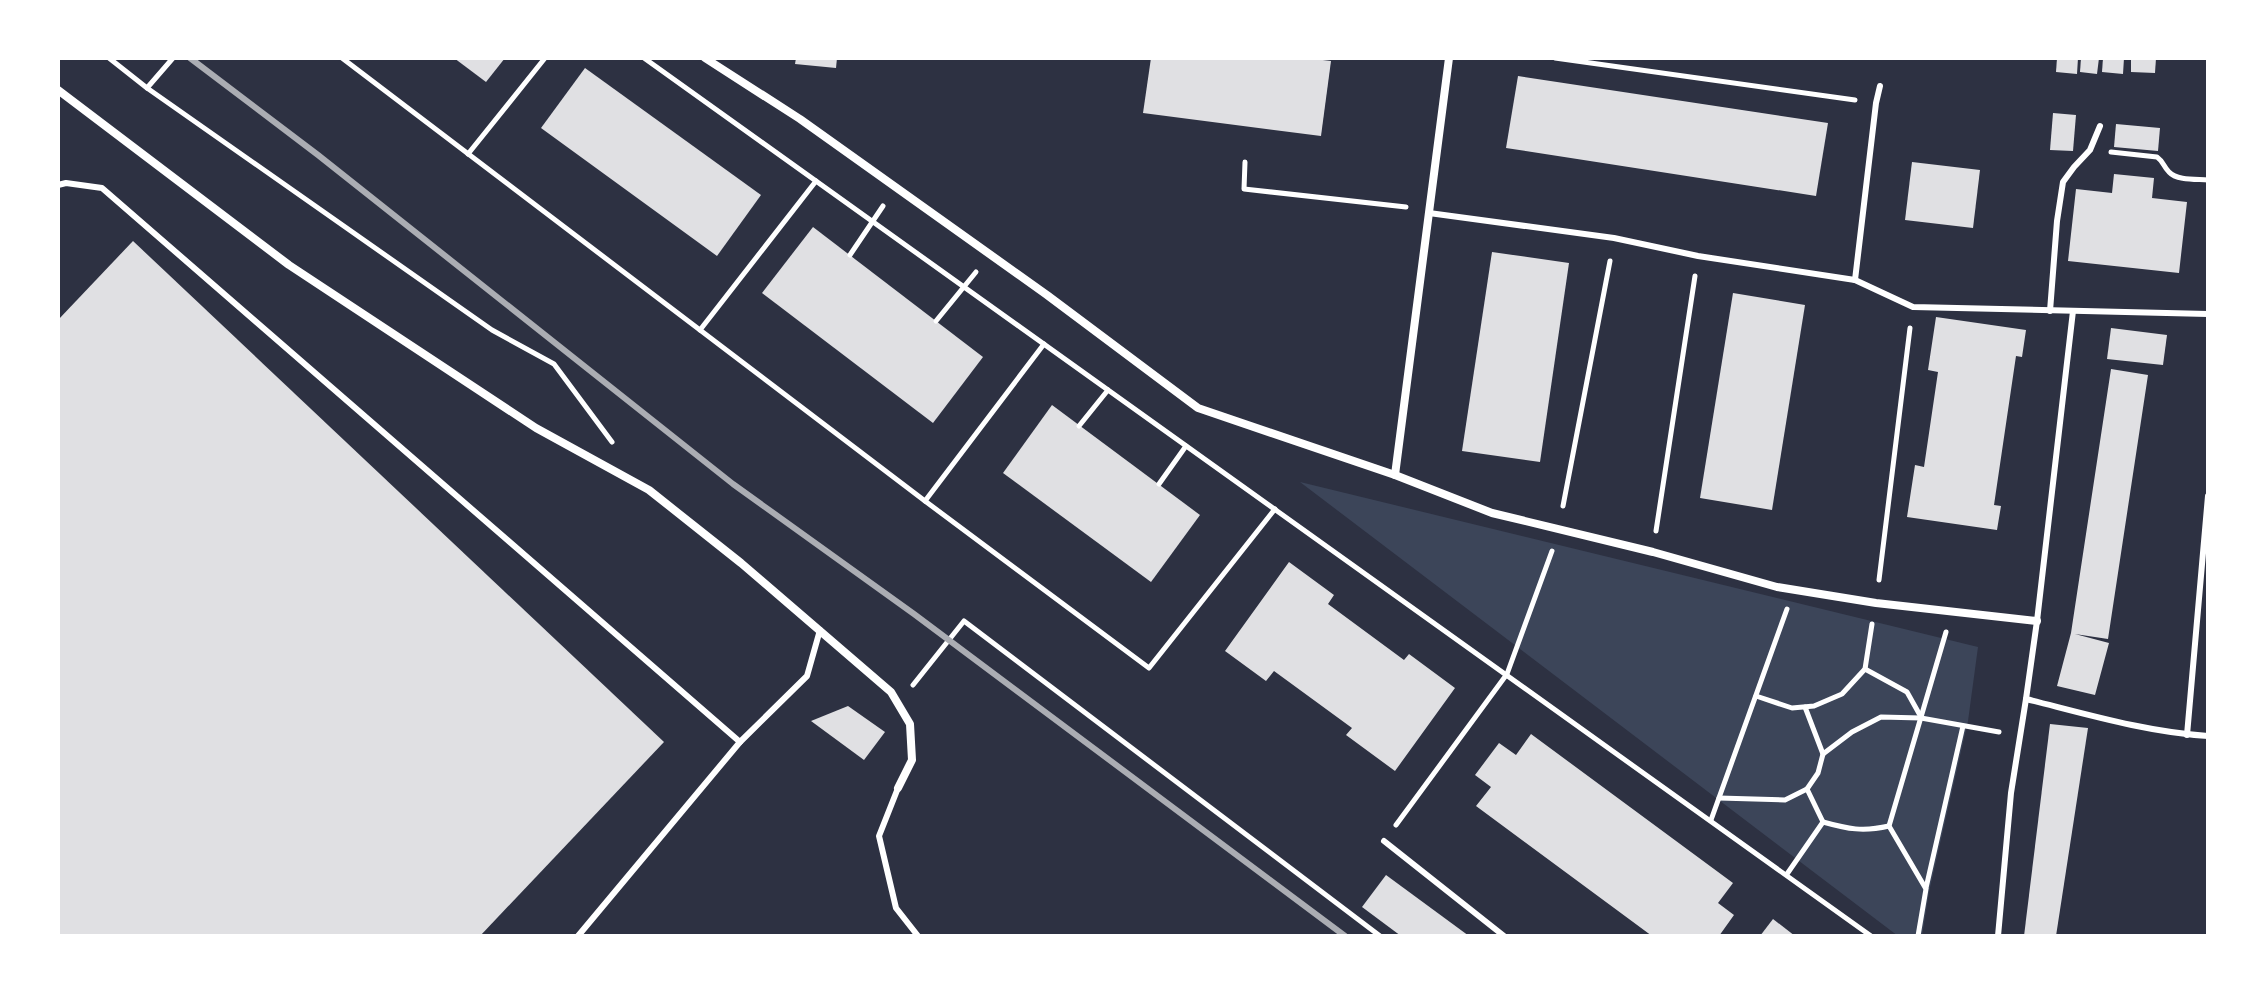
<svg xmlns="http://www.w3.org/2000/svg" width="2266" height="994" font-family="'Source Sans 3',sans-serif">
  <rect width="100%" height="100%" fill="#2d3142"/>
  <polygon fill="#3c4559" points="1300,482 1978,647 1968,721 1929,892 1922,936 1898,936"/>
  <g fill="#e0e0e3">
    <polygon points="454,58 505,58 486,82"/>
    <polygon points="796,58 837,58 836,68 795,64"/>
    <polygon points="1151,58 1306,58 1331,61 1321,136 1143,113"/>
    <polygon points="2057,58 2078,58 2077,74 2056,72"/>
    <polygon points="2081,58 2099,58 2097,74 2080,72"/>
    <polygon points="2103,58 2124,58 2123,74 2102,72"/>
    <polygon points="2131,58 2156,58 2155,73 2131,72"/>
    <polygon points="585,68 761,195 717,256 541,128"/>
    <polygon points="1518,76 1828,123 1816,196 1506,148"/>
    <polygon points="2053,113 2076,115 2073,151 2050,150"/>
    <polygon points="2116,124 2160,128 2158,151 2114,147"/>
    <polygon points="1912,162 1980,170 1973,228 1905,220"/>
    <polygon points="2114,174 2154,178 2152,198 2187,202 2179,273 2068,261 2076,189 2112,193"/>
    <polygon points="813,227 983,357 933,423 762,293"/>
    <polygon points="133,241 664,742 480,936 58,936 58,320"/>
    <polygon points="1492,252 1569,263 1540,462 1462,451"/>
    <polygon points="1733,293 1805,305 1772,510 1700,498"/>
    <polygon points="1936,317 2026,330 2022,357 2016,356 1994,505 2001,506 1997,530 1907,517 1915,465 1924,467 1938,372 1928,370"/>
    <polygon points="2111,328 2167,335 2163,365 2107,359"/>
    <polygon points="2111,369 2148,375 2108,639 2075,634 2109,643 2095,695 2057,686 2071,633"/>
    <polygon points="1052,405 1200,515 1151,582 1003,473"/>
    <polygon points="1289,562 1334,595 1328,604 1404,660 1409,654 1455,688 1395,771 1346,735 1352,728 1274,671 1266,681 1225,651"/>
    <polygon points="848,706 885,732 864,760 811,721"/>
    <polygon points="2050,724 2088,728 2056,936 2024,936"/>
    <polygon points="1531,734 1733,883 1718,903 1734,915 1719,936 1652,936 1476,806 1491,787 1475,775 1499,743 1516,755"/>
    <polygon points="1386,875 1469,936 1401,936 1362,907"/>
    <polygon points="1773,919 1795,936 1760,936"/>
  </g>
  <g fill="none" stroke-linecap="round" stroke-linejoin="round">
    <g stroke="#fff" stroke-width="5">
      <polyline points="109,58 147,88 492,330 554,364 612,442"/>
      <polyline points="342,58 925,501 1149,668 1275,509"/>
      <polyline points="644,58 1871,936"/>
      <polyline points="1555,58 1855,100"/>
      <polyline points="147,88 173,58"/>
      <path d="M2111,152L2157,157C2164,162 2163,166 2169,172C2177,181 2197,179 2208,180"/>
      <polyline points="468,154 545,58"/>
      <polyline points="1245,162 1244,189 1406,207"/>
      <polyline points="850,255 883,206"/>
      <polyline points="936,321 976,272"/>
      <polyline points="700,330 816,181"/>
      <polyline points="1079,426 1108,390"/>
      <polyline points="1159,484 1186,446"/>
      <polyline points="925,501 1044,344"/>
      <polyline points="1563,506 1610,261"/>
      <polyline points="1656,531 1695,276"/>
      <polyline points="1879,580 1910,328"/>
      <polyline points="1865,669 1907,692 1921,717"/>
      <polyline points="913,685 964,621 1380,936"/>
      <polyline points="1756,696 1792,708 1814,706 1842,694 1865,669 1872,624"/>
      <polyline points="1823,754 1852,732 1881,717 1921,718 1999,732"/>
      <polyline points="1719,798 1785,800 1807,789 1818,773 1823,754 1805,707"/>
      <polyline points="1711,820 1787,609"/>
      <path d="M1823,822C1848,829 1863,832 1889,826"/>
      <polyline points="1396,825 1507,674 1552,551"/>
      <polyline points="1787,874 1823,822 1807,789"/>
      <polyline points="1926,888 1963,726"/>
      <polyline points="1918,936 1926,889 1889,826 1946,632"/>
    </g>
    <g stroke="#fff" stroke-width="6">
      <polyline points="58,185 66,183 102,188 740,742"/>
      <polyline points="1429,213 1614,238 1698,256 1855,280 1913,307 2208,314"/>
      <polyline points="1855,280 1876,103 1880,86"/>
      <polyline points="2050,311 2057,221 2063,182 2074,167 2090,150 2100,126"/>
      <path d="M2073,311L2037,621L2026,699C2086,714 2146,732 2208,736"/>
      <polyline points="2187,735 2208,496"/>
      <polyline points="898,788 879,836 896,908 918,936"/>
      <polyline points="1384,841 1504,936"/>
      <polyline points="578,936 740,742 807,676 820,630"/>
      <polyline points="1998,936 2011,793 2026,699"/>
    </g>
    <g stroke="#fff" stroke-width="8">
      <polyline points="705,58 800,119 1047,295 1198,408 1395,475 1492,513 1653,552 1777,587 1876,603 2037,621"/>
      <polyline points="58,90 289,265 536,428 649,490 741,563 891,692 910,724 912,760 898,788"/>
      <polyline points="1395,475 1449,58"/>
    </g>
    <polyline stroke="#abadb3" stroke-width="6" points="190,58 318,155 733,484 914,614 1345,936"/>
  </g>
  <rect width="2266" height="994" fill="none" stroke="#ffffff" stroke-width="120"/>
</svg>
